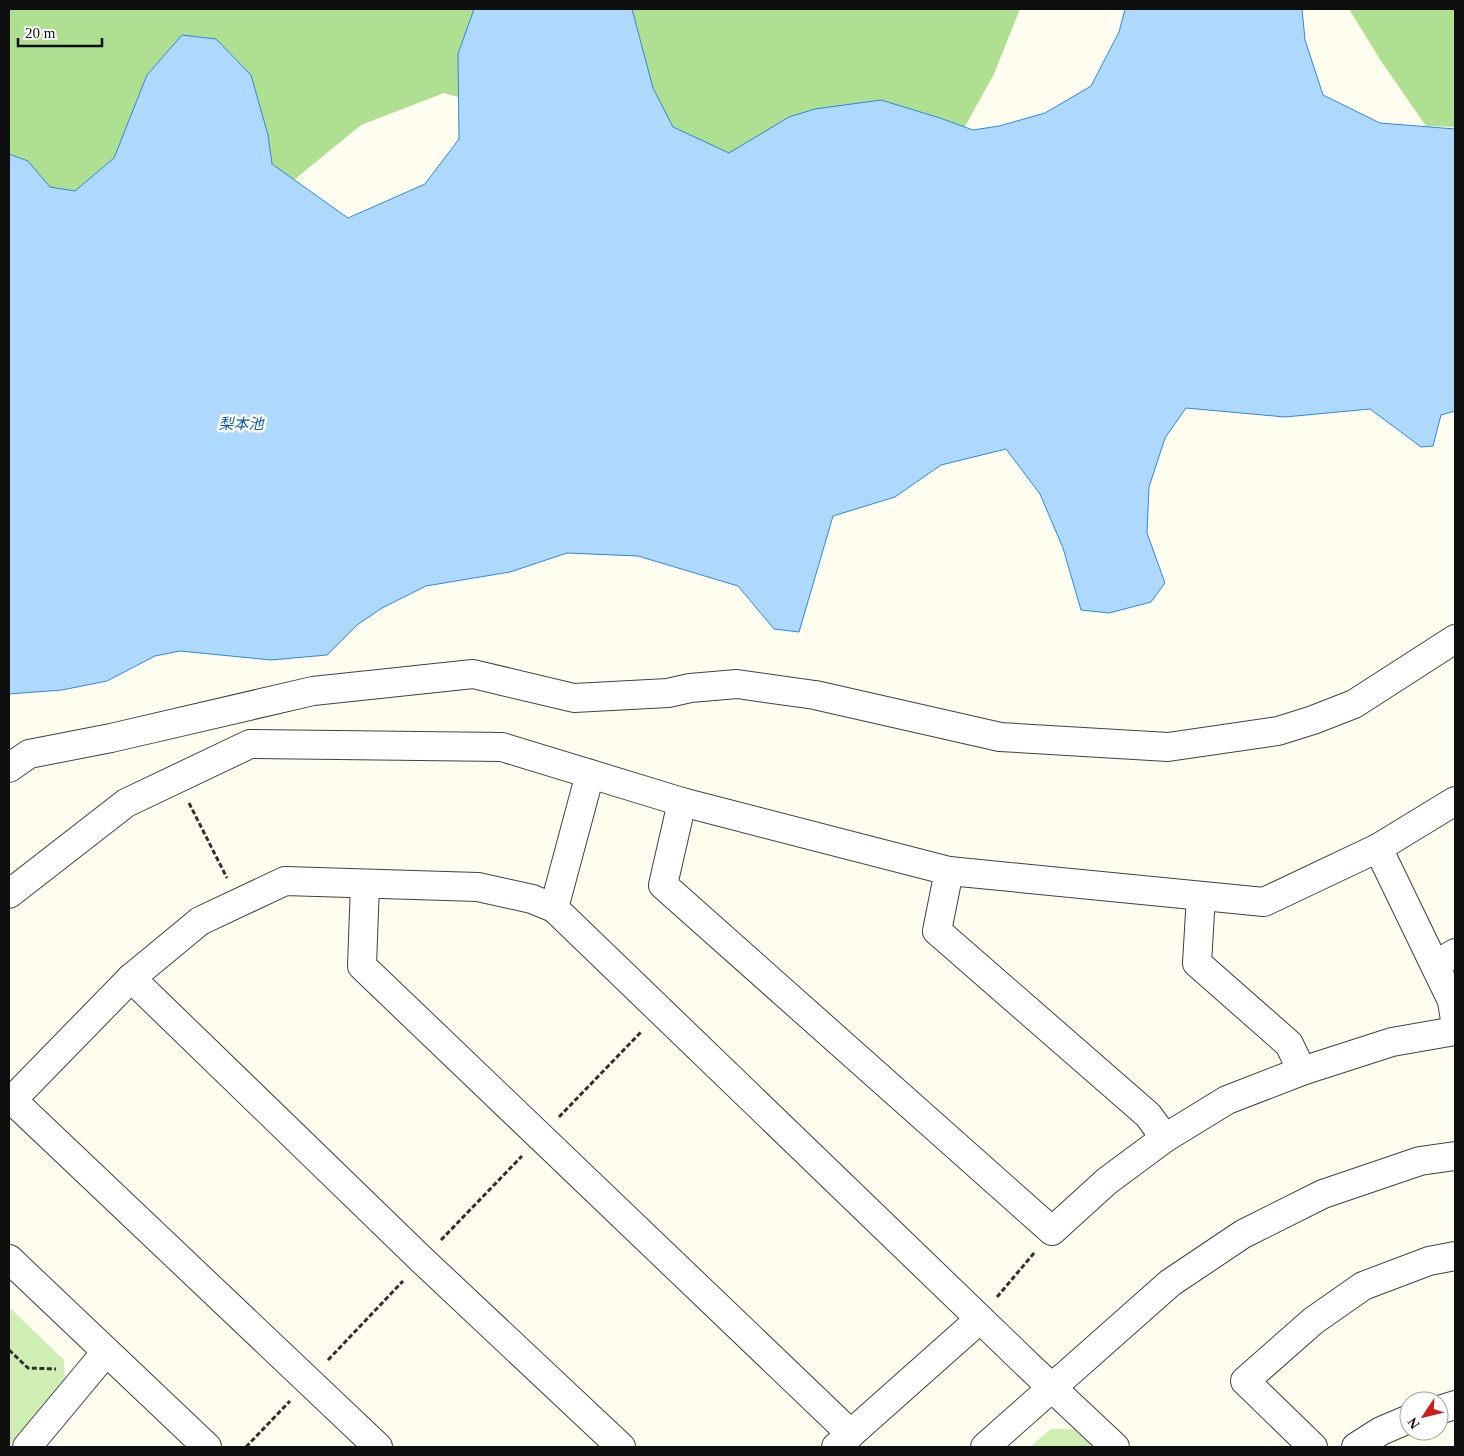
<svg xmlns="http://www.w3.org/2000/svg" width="1464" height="1456" font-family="'Times New Roman','Noto Sans JP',serif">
  <rect width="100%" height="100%" fill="#fffdef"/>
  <g fill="#ceeeb4">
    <polygon points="9,1307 64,1360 65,1382 9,1446"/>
    <polygon points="1051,1429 1074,1429 1093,1447 1030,1447"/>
  </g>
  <g fill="#afe091">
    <polygon points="9,9 1020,9 994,74 963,130 870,186 499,109 444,93 361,125 288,185 9,260"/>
    <polygon points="1349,9 1455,9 1455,127 1426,126 1381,61"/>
  </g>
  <polygon fill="#aed9fc" stroke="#2d88db" points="474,9 632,9 653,88 673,127 729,153 789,117 815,109 881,100 940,118 973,130 999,126 1045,113 1091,86 1119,32 1125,9 1302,9 1305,40 1323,95 1380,123 1455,129 1455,411 1441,415 1433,446 1421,447 1370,409 1285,417 1186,408 1165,438 1149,487 1147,533 1165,583 1151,602 1109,613 1081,610 1063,548 1040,494 1006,449 941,465 895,497 833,516 799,632 774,629 738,586 638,556 567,553 510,572 426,586 382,608 357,625 327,655 271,660 180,651 155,656 107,681 62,690 9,694 9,154 28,161 50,187 75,191 114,158 147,75 182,35 216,39 251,75 268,135 272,164 348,218 425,184 459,139 458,54"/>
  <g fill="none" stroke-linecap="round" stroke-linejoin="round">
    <g stroke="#414141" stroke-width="30">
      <g id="minor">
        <polyline points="9,768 29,754 111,738 313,691 473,674 574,698 668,693 690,688 737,684 815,695 1000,737 1168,747 1278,731 1313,720 1354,704 1455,639"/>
        <polyline points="590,774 554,908 1032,1369 1115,1447"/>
        <polyline points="682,802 663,885 1052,1231 1107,1181 1165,1138 1227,1100 1302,1071 1392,1042 1455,1031"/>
        <polyline points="1378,848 1452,1001 1455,1020"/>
        <polyline points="949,871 937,931 1148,1115 1165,1138"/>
        <polyline points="365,884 362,966 851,1434"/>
        <polyline points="9,894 126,803 250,744 502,747 682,802 949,871 1264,902 1378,848 1455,801"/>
        <polyline points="1201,896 1197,963 1289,1044 1302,1071"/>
        <polyline points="1435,965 1455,953"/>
        <polyline points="131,978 422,1260 621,1447"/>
        <polyline points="9,1097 378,1447"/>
        <polyline points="12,1100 131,978 200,921 285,881 478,887 532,899 554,908"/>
        <polyline points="9,1259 207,1447"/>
        <polyline points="1439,1410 1455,1405"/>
        <polyline points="27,1447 106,1352"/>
        <polyline points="836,1447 980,1319"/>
        <polyline points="985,1447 1170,1283 1243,1234 1323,1194 1420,1161 1455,1156"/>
        <polyline points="1313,1447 1245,1381 1313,1321 1363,1286 1429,1261 1455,1256"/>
        <polyline points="1356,1447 1381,1431 1409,1419"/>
      </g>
    </g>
    <g stroke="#303030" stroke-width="3" stroke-dasharray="5 2.5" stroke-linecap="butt">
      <polyline points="189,803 227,878"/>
      <polyline points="559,1117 641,1032"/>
      <polyline points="441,1240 522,1156"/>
      <polyline points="997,1297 1035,1252"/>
      <polyline points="9,1350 28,1368 56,1369"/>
      <polyline points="328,1360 403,1281"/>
      <polyline points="246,1447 290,1401"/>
    </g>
    <use href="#minor" stroke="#fff" stroke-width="28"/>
  </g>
  <g text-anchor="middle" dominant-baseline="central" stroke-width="5" stroke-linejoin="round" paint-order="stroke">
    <g font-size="15" font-style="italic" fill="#0a59ad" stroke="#fff">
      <text x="241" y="424">梨本池</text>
    </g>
  </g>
  <rect width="1464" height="1456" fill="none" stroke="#0e0e0e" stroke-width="20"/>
  <g transform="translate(1424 1416) rotate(235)"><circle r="24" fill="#ffffff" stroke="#9f9f9f"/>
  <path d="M0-4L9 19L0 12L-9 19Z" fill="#cd1c17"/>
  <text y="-8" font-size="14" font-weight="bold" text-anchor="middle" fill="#0e0e0e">N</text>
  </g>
  <path d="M18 38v8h84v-8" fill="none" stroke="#0e0e0e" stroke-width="2.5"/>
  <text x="25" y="38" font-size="15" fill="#0e0e0e" stroke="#ffffff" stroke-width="4" paint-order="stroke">20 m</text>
</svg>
